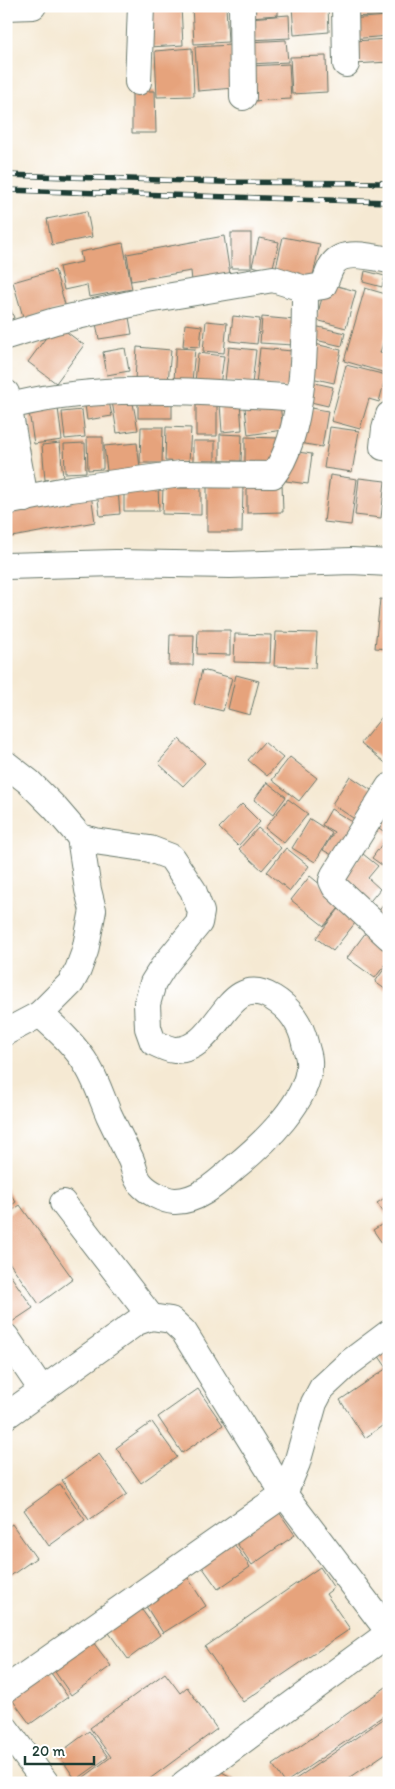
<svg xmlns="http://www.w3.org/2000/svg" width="395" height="1789" font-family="Itim,sans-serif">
  <rect width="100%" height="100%" fill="#fff"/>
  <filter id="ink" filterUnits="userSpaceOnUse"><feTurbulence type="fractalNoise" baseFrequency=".02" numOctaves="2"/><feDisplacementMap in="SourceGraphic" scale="10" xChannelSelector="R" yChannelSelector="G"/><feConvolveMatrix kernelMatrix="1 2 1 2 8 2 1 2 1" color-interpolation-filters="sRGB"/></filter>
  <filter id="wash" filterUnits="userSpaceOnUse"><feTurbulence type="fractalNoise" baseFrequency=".0096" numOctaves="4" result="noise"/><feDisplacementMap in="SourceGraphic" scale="20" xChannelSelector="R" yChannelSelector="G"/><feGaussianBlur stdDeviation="1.12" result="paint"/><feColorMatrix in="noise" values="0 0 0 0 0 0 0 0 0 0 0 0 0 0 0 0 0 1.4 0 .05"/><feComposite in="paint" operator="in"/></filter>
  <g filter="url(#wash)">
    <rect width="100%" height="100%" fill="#f5e9d3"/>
    <g id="blocks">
      <g fill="#e6a37b">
        <polygon points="181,6 183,45 150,47 148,8"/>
        <polygon points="192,6 226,6 228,42 194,44"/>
        <polygon points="249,6 278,6 278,15 249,17"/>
        <polygon points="292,6 328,6 329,32 294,35"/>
        <polygon points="352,6 389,6 389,15 352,17"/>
        <polygon points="289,15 290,38 249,40 248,18"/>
        <polygon points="389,16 389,36 351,39 349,19"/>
        <polygon points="389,39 389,62 354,64 353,41"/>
        <polygon points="286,40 288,62 250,64 248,42"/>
        <polygon points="231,45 234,88 198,91 195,47"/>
        <polygon points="192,48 194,96 157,97 155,51"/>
        <polygon points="326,56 327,92 292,94 290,57"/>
        <polygon points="289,64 291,99 252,101 250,66"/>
        <polygon points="132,91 155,91 156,133 132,133"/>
        <polygon points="87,211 92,237 52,245 47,219"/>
        <rect x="231" y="233" width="20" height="35"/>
        <polygon points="224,236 230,274 192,281 191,271 131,281 127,254"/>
        <polygon points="283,237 320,244 312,280 275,272"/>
        <polygon points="259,238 279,242 272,271 252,266"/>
        <polygon points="123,243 132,289 89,297 87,285 64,290 59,267 82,262 80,252"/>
        <polygon points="55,270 66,308 24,320 13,282"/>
        <polygon points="365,271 385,276 382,287 363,282"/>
        <polygon points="326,283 356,291 346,328 316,320"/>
        <polygon points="365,288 389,295 389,324 380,353 389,356 386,373 344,361"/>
        <polygon points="6,297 14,318 6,321"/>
        <polygon points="128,312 132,334 99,339 95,318"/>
        <polygon points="233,316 260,319 257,344 230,341"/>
        <polygon points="262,317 295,320 293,345 260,343"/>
        <polygon points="206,321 227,323 224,353 203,351"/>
        <polygon points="56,324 84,345 56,383 28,362"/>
        <polygon points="185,324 202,326 200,347 183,346"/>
        <polygon points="314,326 345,333 342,346 311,339"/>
        <polygon points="315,344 341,350 334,383 307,377"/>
        <polygon points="137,347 171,350 168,382 135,380"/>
        <polygon points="229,347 256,350 252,384 225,381"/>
        <polygon points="125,348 129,371 107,375 103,352"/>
        <polygon points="176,348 195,349 192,382 174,381"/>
        <polygon points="260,348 292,351 288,388 256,385"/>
        <polygon points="198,353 224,356 220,385 195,382"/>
        <polygon points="346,365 386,375 379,402 369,399 360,429 331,421"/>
        <polygon points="306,381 333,387 328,406 302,400"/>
        <rect x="138" y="396" width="34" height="22"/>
        <polygon points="132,398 138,430 117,433 112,401"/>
        <polygon points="217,398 217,436 196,436 196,399"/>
        <polygon points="109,401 112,416 87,420 85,405"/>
        <polygon points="240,402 242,430 222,432 220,404"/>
        <polygon points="280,404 283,430 248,435 245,408"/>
        <polygon points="305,407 328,411 322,447 300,443"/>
        <polygon points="58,408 62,440 34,444 29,412"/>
        <polygon points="82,410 85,437 65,439 62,412"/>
        <polygon points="141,427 163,427 162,463 140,463"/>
        <polygon points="166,427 191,428 189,462 165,461"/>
        <polygon points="330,427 359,431 352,472 324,468"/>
        <polygon points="220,434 242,435 241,461 220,461"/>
        <polygon points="87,437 103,437 103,469 88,470"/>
        <polygon points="245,437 278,438 277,465 245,464"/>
        <rect x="193" y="441" width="22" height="22"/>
        <polygon points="60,443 63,478 45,480 42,445"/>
        <polygon points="85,443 86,472 65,473 64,444"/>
        <polygon points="137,443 141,476 108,479 104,446"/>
        <polygon points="290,451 312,454 308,484 286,481"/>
        <polygon points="330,475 357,479 351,525 324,522"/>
        <polygon points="359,478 385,481 381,518 355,515"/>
        <polygon points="282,483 283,512 247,513 247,484"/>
        <polygon points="158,485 159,511 124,511 124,486"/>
        <polygon points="207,486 243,486 242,532 207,532"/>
        <polygon points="163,488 201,488 201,515 162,514"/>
        <polygon points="118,490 120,514 100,516 97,492"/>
        <polygon points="91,494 95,522 6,538 6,509"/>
        <polygon points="380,599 389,600 389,649 375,648"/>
        <polygon points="198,630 230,630 230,655 197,654"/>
        <polygon points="276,632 317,633 315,668 274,666"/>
        <polygon points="235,634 271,635 270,663 234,662"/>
        <polygon points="170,635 194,635 193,665 169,665"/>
        <polygon points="202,670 232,678 223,711 194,704"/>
        <polygon points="236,675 259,681 250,715 228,709"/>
        <polygon points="389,708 389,766 361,743"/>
        <polygon points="179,739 205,763 183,786 158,763"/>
        <polygon points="264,742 283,758 267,776 248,760"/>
        <polygon points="290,757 317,778 299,801 272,780"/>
        <polygon points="350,776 380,796 362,824 332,804"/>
        <polygon points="267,782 286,797 273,815 254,800"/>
        <polygon points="288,799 308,814 284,843 265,828"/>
        <polygon points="242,804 260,822 238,846 219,828"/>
        <polygon points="389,808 389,835 376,826"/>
        <polygon points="331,809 359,826 339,859 323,850 334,832 322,825"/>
        <polygon points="310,819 332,833 315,862 292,848"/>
        <polygon points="258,828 281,848 262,870 239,849"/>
        <polygon points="387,837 389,839 389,870 372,858"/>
        <polygon points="286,848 309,866 290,891 267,872"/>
        <polygon points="363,854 378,866 368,878 380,889 367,905 340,881"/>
        <polygon points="310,876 343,903 324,926 291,900"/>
        <polygon points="389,897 389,930 373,919"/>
        <polygon points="342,905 359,918 333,951 316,938"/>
        <polygon points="369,928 389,943 389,959 375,978 347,958"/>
        <polygon points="389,962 389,992 375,982"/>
        <polygon points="6,1188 16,1202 6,1209"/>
        <polygon points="389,1195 389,1220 377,1203"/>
        <polygon points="20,1205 73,1279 39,1304 6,1258 6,1215"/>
        <polygon points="389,1220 389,1253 373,1230"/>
        <polygon points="6,1269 33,1308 6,1326"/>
        <polygon points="389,1347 389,1421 365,1438 340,1400 387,1368 378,1355"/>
        <polygon points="198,1389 223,1425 182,1453 158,1417"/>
        <polygon points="152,1422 177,1457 141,1483 116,1448"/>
        <polygon points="99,1454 127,1494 89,1520 62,1480"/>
        <polygon points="60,1484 85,1520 49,1546 24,1510"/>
        <polygon points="274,1505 295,1535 252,1565 231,1535"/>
        <polygon points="12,1524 36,1558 6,1579 6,1528"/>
        <polygon points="230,1538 250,1567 218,1589 198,1561"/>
        <polygon points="320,1567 334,1588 326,1594 350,1629 243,1702 205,1647"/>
        <polygon points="184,1572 206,1606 163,1633 142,1600"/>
        <polygon points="137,1603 160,1635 128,1659 104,1626"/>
        <polygon points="90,1638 111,1666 71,1695 51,1666"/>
        <polygon points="46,1666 68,1697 30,1724 8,1694"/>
        <polygon points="165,1673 180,1693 187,1687 217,1729 144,1783 76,1783 111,1757 90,1728"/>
        <polygon points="389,1685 389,1712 285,1783 273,1765"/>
        <polygon points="389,1715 389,1751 342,1783 290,1783"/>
        <polygon points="89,1731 108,1757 76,1780 58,1754"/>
        <polygon points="220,1771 242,1783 214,1783"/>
      </g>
    </g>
  </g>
  <g filter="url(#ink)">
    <use href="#blocks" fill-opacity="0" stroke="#6a796c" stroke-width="1"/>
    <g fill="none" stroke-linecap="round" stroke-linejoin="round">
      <g stroke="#6a796c" stroke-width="28">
        <g id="minor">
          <polyline points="242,6 243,97"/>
          <polyline points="345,6 346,64"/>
          <polyline points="6,7 33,6"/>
          <polyline points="138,82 141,6"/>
          <path d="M6,336L55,321L148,300L273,279L305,289L323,286C327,279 328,271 333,264C343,249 374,257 389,260"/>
          <polyline points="6,393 25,499"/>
          <path d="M6,407C81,387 161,389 237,394C257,396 279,395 298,399"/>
          <polyline points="389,415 385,429 383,447 389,448"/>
          <path d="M6,502L71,489L181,474L273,475C305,436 305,339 305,289"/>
          <polyline points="6,566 116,563 230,565 352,561 389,563"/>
          <path d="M6,764L29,782L55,808L80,837L94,841L150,849L171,857L193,890L201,912L199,923L163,967L153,983L147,1004L148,1028L153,1042C159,1045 167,1049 174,1050C220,1052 225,968 273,998C290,1008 301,1025 305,1043C306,1049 309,1055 309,1061C312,1099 262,1145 235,1167C219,1181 198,1202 174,1201C163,1200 148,1192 141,1184C135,1178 134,1167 131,1160C124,1145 116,1130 109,1115C102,1099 97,1082 88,1067C76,1046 58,1030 40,1014"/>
          <polyline points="389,787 334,875 332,881 335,887 389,937"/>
          <polyline points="6,1032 40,1014 71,983 78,970 85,951 93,910 88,890 80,837"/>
          <polyline points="63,1203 151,1317"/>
          <polyline points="6,1337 42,1390"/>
          <polyline points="6,1416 137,1322 151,1317 171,1320 184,1332 284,1494 389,1632"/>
          <polyline points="6,1689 284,1494 297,1463 314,1403 322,1388 349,1363 389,1333"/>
          <polyline points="6,1729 46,1783"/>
          <polyline points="185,1783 389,1633"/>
        </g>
      </g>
      <use href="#minor" stroke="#fff" stroke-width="26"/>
      <g stroke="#1f3d34" stroke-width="5.5">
        <g id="rail">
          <polyline points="6,175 221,182 389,183"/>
          <polyline points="6,190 389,202"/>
        </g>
      </g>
      <use href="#rail" stroke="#fff" stroke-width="4" stroke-dasharray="11" stroke-linecap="butt"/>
    </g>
  </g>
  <rect width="395" height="1789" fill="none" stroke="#fff" stroke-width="25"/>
  <path d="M25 1756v8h69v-8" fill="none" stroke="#1f3d34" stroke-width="2.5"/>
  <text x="32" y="1756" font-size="15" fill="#1f3d34" stroke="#ffffff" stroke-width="4" paint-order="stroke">20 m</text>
</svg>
